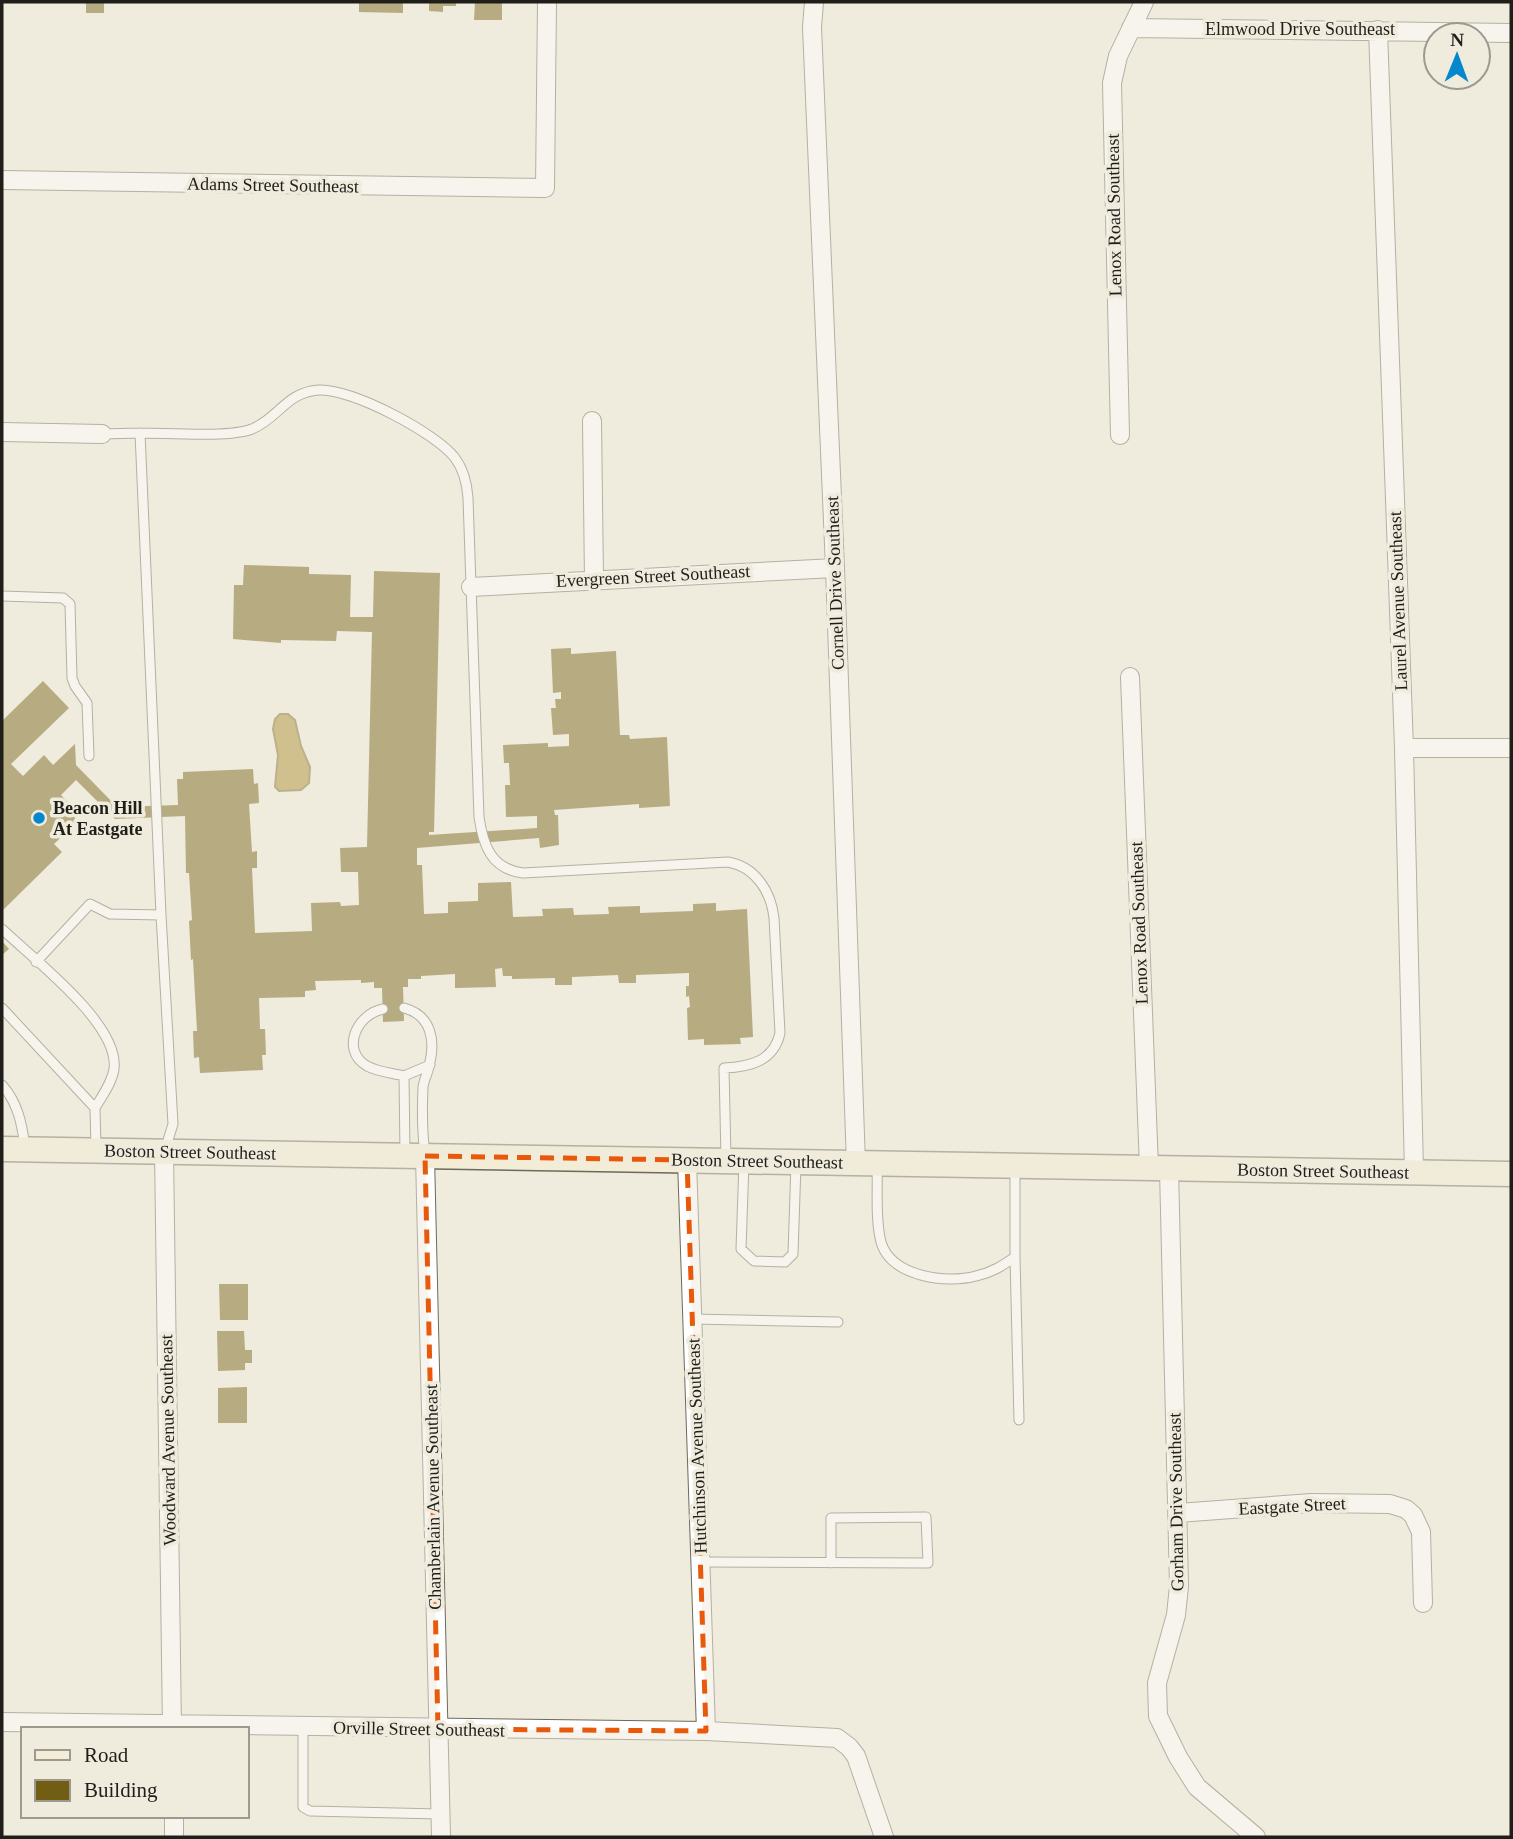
<svg xmlns="http://www.w3.org/2000/svg" width="1513" height="1839" font-family="'Times New Roman',serif">
<rect width="100%" height="100%" fill="#efebdd"/>
<path fill="#a88d2e" stroke="#7f6c28" stroke-width="2" d="M 280,714 L 288,714 L 295,720 L 301,746 L 310,767 L 309,783 L 301,790 L 279,791 L 275,787 L 278,755 L 273,729 L 275,719 Z"/>
<path fill="#725e12" d="M 86,2 L 104,2 L 104,13 L 86,13 Z
M 359,2 L 403,2 L 403,13 L 359,12 Z
M 429,2 L 456,2 L 456,6 L 443,6 L 443,12 L 429,11 Z
M 475,2 L 502,2 L 502,20 L 474,20 Z
M 244,565 L 309,567 L 309,574 L 351,575 L 350,617 L 373,617 L 374,571 L 440,573 L 434,832 L 429,832 L 429,835 L 537,828 L 537,816 L 506,817 L 505,785 L 510,785 L 509,763 L 504,763 L 503,745 L 548,743 L 548,747 L 569,746 L 569,734 L 553,735 L 551,708 L 556,708 L 555,699 L 561,699 L 561,692 L 553,693 L 551,649 L 571,648 L 571,654 L 616,651 L 620,735 L 629,735 L 630,739 L 667,737 L 670,806 L 639,808 L 639,804 L 554,810 L 555,815 L 558,815 L 559,845 L 540,848 L 539,838 L 417,848 L 417,865 L 422,865 L 424,914 L 448,913 L 448,902 L 478,901 L 478,883 L 511,882 L 513,917 L 543,916 L 542,909 L 573,908 L 574,915 L 609,914 L 608,907 L 640,906 L 640,913 L 693,911 L 693,904 L 716,903 L 716,911 L 747,909 L 753,1037 L 740,1038 L 741,1044 L 704,1045 L 704,1039 L 688,1040 L 687,1008 L 690,1007 L 689,996 L 686,997 L 686,986 L 689,986 L 689,973 L 636,975 L 636,983 L 619,983 L 618,975 L 572,977 L 572,985 L 555,985 L 555,978 L 512,979 L 512,976 L 503,976 L 502,968 L 495,969 L 496,987 L 455,988 L 455,974 L 421,976 L 421,979 L 408,979 L 408,987 L 403,987 L 404,1021 L 383,1022 L 382,988 L 374,988 L 374,982 L 361,983 L 361,980 L 315,981 L 316,990 L 305,991 L 305,997 L 259,998 L 260,1029 L 265,1029 L 266,1055 L 262,1055 L 263,1070 L 200,1073 L 199,1057 L 194,1058 L 193,1031 L 197,1031 L 193,959 L 191,960 L 189,921 L 192,920 L 189,873 L 186,873 L 185,816 L 115,819 L 76,780 L 61,795 L 75,810 L 75,824 L 54,844 L 62,852 L 2,911 L 2,721 L 43,681 L 69,708 L 11,764 L 23,776 L 44,755 L 53,765 L 75,744 L 76,765 L 117,807 L 178,805 L 177,779 L 183,779 L 183,772 L 253,769 L 254,784 L 258,783 L 259,803 L 249,804 L 252,852 L 257,851 L 257,868 L 252,868 L 255,933 L 312,931 L 311,903 L 340,902 L 341,906 L 359,905 L 358,872 L 341,872 L 340,848 L 367,847 L 372,632 L 337,631 L 336,641 L 281,640 L 281,643 L 233,639 L 234,585 L 243,585 Z
M 2,941 L 9,949 L 2,955 Z
M 219,1284 L 248,1284 L 248,1320 L 220,1320 Z
M 217,1331 L 244,1331 L 245,1350 L 252,1350 L 252,1363 L 245,1363 L 245,1370 L 218,1371 Z
M 247,1387 L 247,1423 L 218,1423 L 218,1388 Z"/>
<g fill="none" stroke-linecap="round" stroke-linejoin="round">
<defs>
<path id="lane" d="M 102,434 L 140,433
M 2,596 L 63,598 L 70,604 L 72,678 L 75,686 L 87,703 L 89,756
M 2,929 C 32,958 120,1024 114,1069 C 112,1083 102,1096 95,1108
M 36,962 L 90,904 L 110,914 L 161,915
M 2,1008 L 95,1108 L 96,1148
M 404,1008 C 431,1015 436,1040 429,1066 C 428,1073 424,1079 423,1087 C 422,1109 422,1132 425,1154
M 383,1009 C 357,1014 340,1050 367,1066 C 378,1072 392,1073 404,1076 L 405,1154
M 404,1076 L 430,1065
M 2,1085 C 18,1103 22,1124 25,1147
M 165,1150 L 173,1124 L 161,915 L 140,433 C 168,433 228,438 252,429 C 279,418 286,392 319,390 C 351,388 436,433 455,458 C 464,470 467,483 468,498 L 479,817 C 483,845 491,869 523,873 L 728,862 C 756,867 771,892 774,918 L 780,1033 C 774,1061 750,1067 724,1068 L 726,1159
M 744,1162 L 741,1249 L 754,1261 L 785,1262 L 793,1254 L 796,1164
M 877,1166 C 878,1190 875,1219 881,1242 C 891,1277 947,1284 976,1276 C 991,1273 1002,1266 1015,1257 L 1015,1169
M 1015,1257 L 1019,1420
M 692,1319 L 838,1322
M 700,1562 L 928,1563 L 926,1517 L 831,1518 L 831,1563
M 303,1727 L 303,1807 L 310,1811 L 440,1814"/>
<path id="street" d="M 814,2 L 812,27 L 835,568 L 856,1164
M 1131,28 L 1511,33
M 1378,30 L 1404,748 L 1414,1172
M 2,180 L 545,188 L 547,2
M 592,421 L 594,579
M 2,432 L 102,434
M 1120,435 L 1112,83 L 1118,56 L 1144,2
M 471,587 L 835,568
M 1130,677 L 1149,1168
M 1404,748 L 1511,748
M 164,1151 L 172,1729
M 425,1156 L 441,1837
M 687,1160 L 706,1731
M 1169,1169 L 1179,1586 L 1176,1615 L 1157,1683 L 1158,1716 L 1178,1757 L 1197,1787 L 1256,1837
M 1178,1513 L 1312,1503 L 1390,1504 L 1406,1509 L 1413,1515 L 1421,1532 L 1423,1603
M 2,1722 L 706,1731 L 837,1738 L 849,1747 L 856,1756 L 884,1837
M 174,1816 L 174,1837"/>
<path id="secondary" d="M 2,1149 L 1511,1174"/>
</defs>
<use href="#lane" stroke="#6d6a5d" stroke-width="11"/>
<use href="#street" stroke="#6d6a5d" stroke-width="20"/>
<use href="#secondary" stroke="#6d6a5d" stroke-width="27"/>
<use href="#lane" stroke="#fff" stroke-width="9"/>
<use href="#street" stroke="#fff" stroke-width="18"/>
<use href="#secondary" stroke="#f3ecd6" stroke-width="24"/>
</g>
<path d="M0 0H1513V1839H0ZM 425,1156 L 687,1160 L 706,1731 L 438,1729 Z" fill="#efebdd" fill-opacity=".55" fill-rule="evenodd"/>
<path fill="none" stroke="#e8590c" stroke-width="5" stroke-dasharray="14 9" stroke-linejoin="round" d="M 425,1156 L 687,1160 L 706,1731 L 438,1729 Z"/>
<circle fill="#0587ce" stroke="#efebdd" stroke-width="2.5" cx="39" cy="818" r="7"/>
<g text-anchor="middle" dominant-baseline="central" stroke-width="7" stroke-linejoin="round" paint-order="stroke">
<g font-size="18" fill="#1f1e19" stroke="#efebdd">
<text x="1300" y="29">Elmwood Drive Southeast</text>
<text transform="translate(273 185) rotate(1)">Adams Street Southeast</text>
<text transform="translate(1114 215) rotate(-91)">Lenox Road Southeast</text>
<text transform="translate(653 576) rotate(-3)">Evergreen Street Southeast</text>
<text transform="translate(835 583) rotate(-92)">Cornell Drive Southeast</text>
<text transform="translate(1398 601) rotate(-92)">Laurel Avenue Southeast</text>
<text transform="translate(1139 923) rotate(-92)">Lenox Road Southeast</text>
<text transform="translate(190 1152) rotate(1)">Boston Street Southeast</text>
<text transform="translate(757 1161) rotate(1)">Boston Street Southeast</text>
<text transform="translate(1323 1171) rotate(1)">Boston Street Southeast</text>
<text transform="translate(168 1440) rotate(-91)">Woodward Avenue Southeast</text>
<text transform="translate(697 1446) rotate(-92)">Hutchinson Avenue Southeast</text>
<text transform="translate(433 1497) rotate(-91)">Chamberlain Avenue Southeast</text>
<text transform="translate(1176 1502) rotate(-91)">Gorham Drive Southeast</text>
<text transform="translate(1292 1506) rotate(-3)">Eastgate Street</text>
<text transform="translate(419 1729) rotate(1)">Orville Street Southeast</text>
</g>
<g font-size="18" font-weight="bold" fill="#1f1e19" stroke="#efebdd" text-anchor="start">
<text x="53" y="808">Beacon Hill<tspan x="53" dy="21">At Eastgate</tspan></text>
</g>
</g>
<rect width="1513" height="1839" fill="none" stroke="#1f1e19" stroke-width="7"/>
<rect x="21" y="1727" width="228" height="91" fill="#efebdd" stroke="#9c998f" stroke-width="2"/>
<rect x="35" y="1750" width="35" height="10" fill="#f3ecd6" stroke="#9c998f" stroke-width="2"/>
<text x="84" y="1762" font-size="21" fill="#1f1e19">Road</text>
<rect x="35" y="1780" width="35" height="21" fill="#725e12" stroke="#9c998f" stroke-width="2"/>
<text x="84" y="1797" font-size="21" fill="#1f1e19">Building</text>
<g transform="translate(1457 56) rotate(1)"><circle r="33" fill="#efebdd" stroke="#9c998f" stroke-width="2"/>
<path d="M0-5L12 26L0 18L-12 26Z" fill="#0587ce"/>
<text y="-10" font-size="19" font-weight="bold" text-anchor="middle" fill="#1f1e19">N</text>
</g>
</svg>
